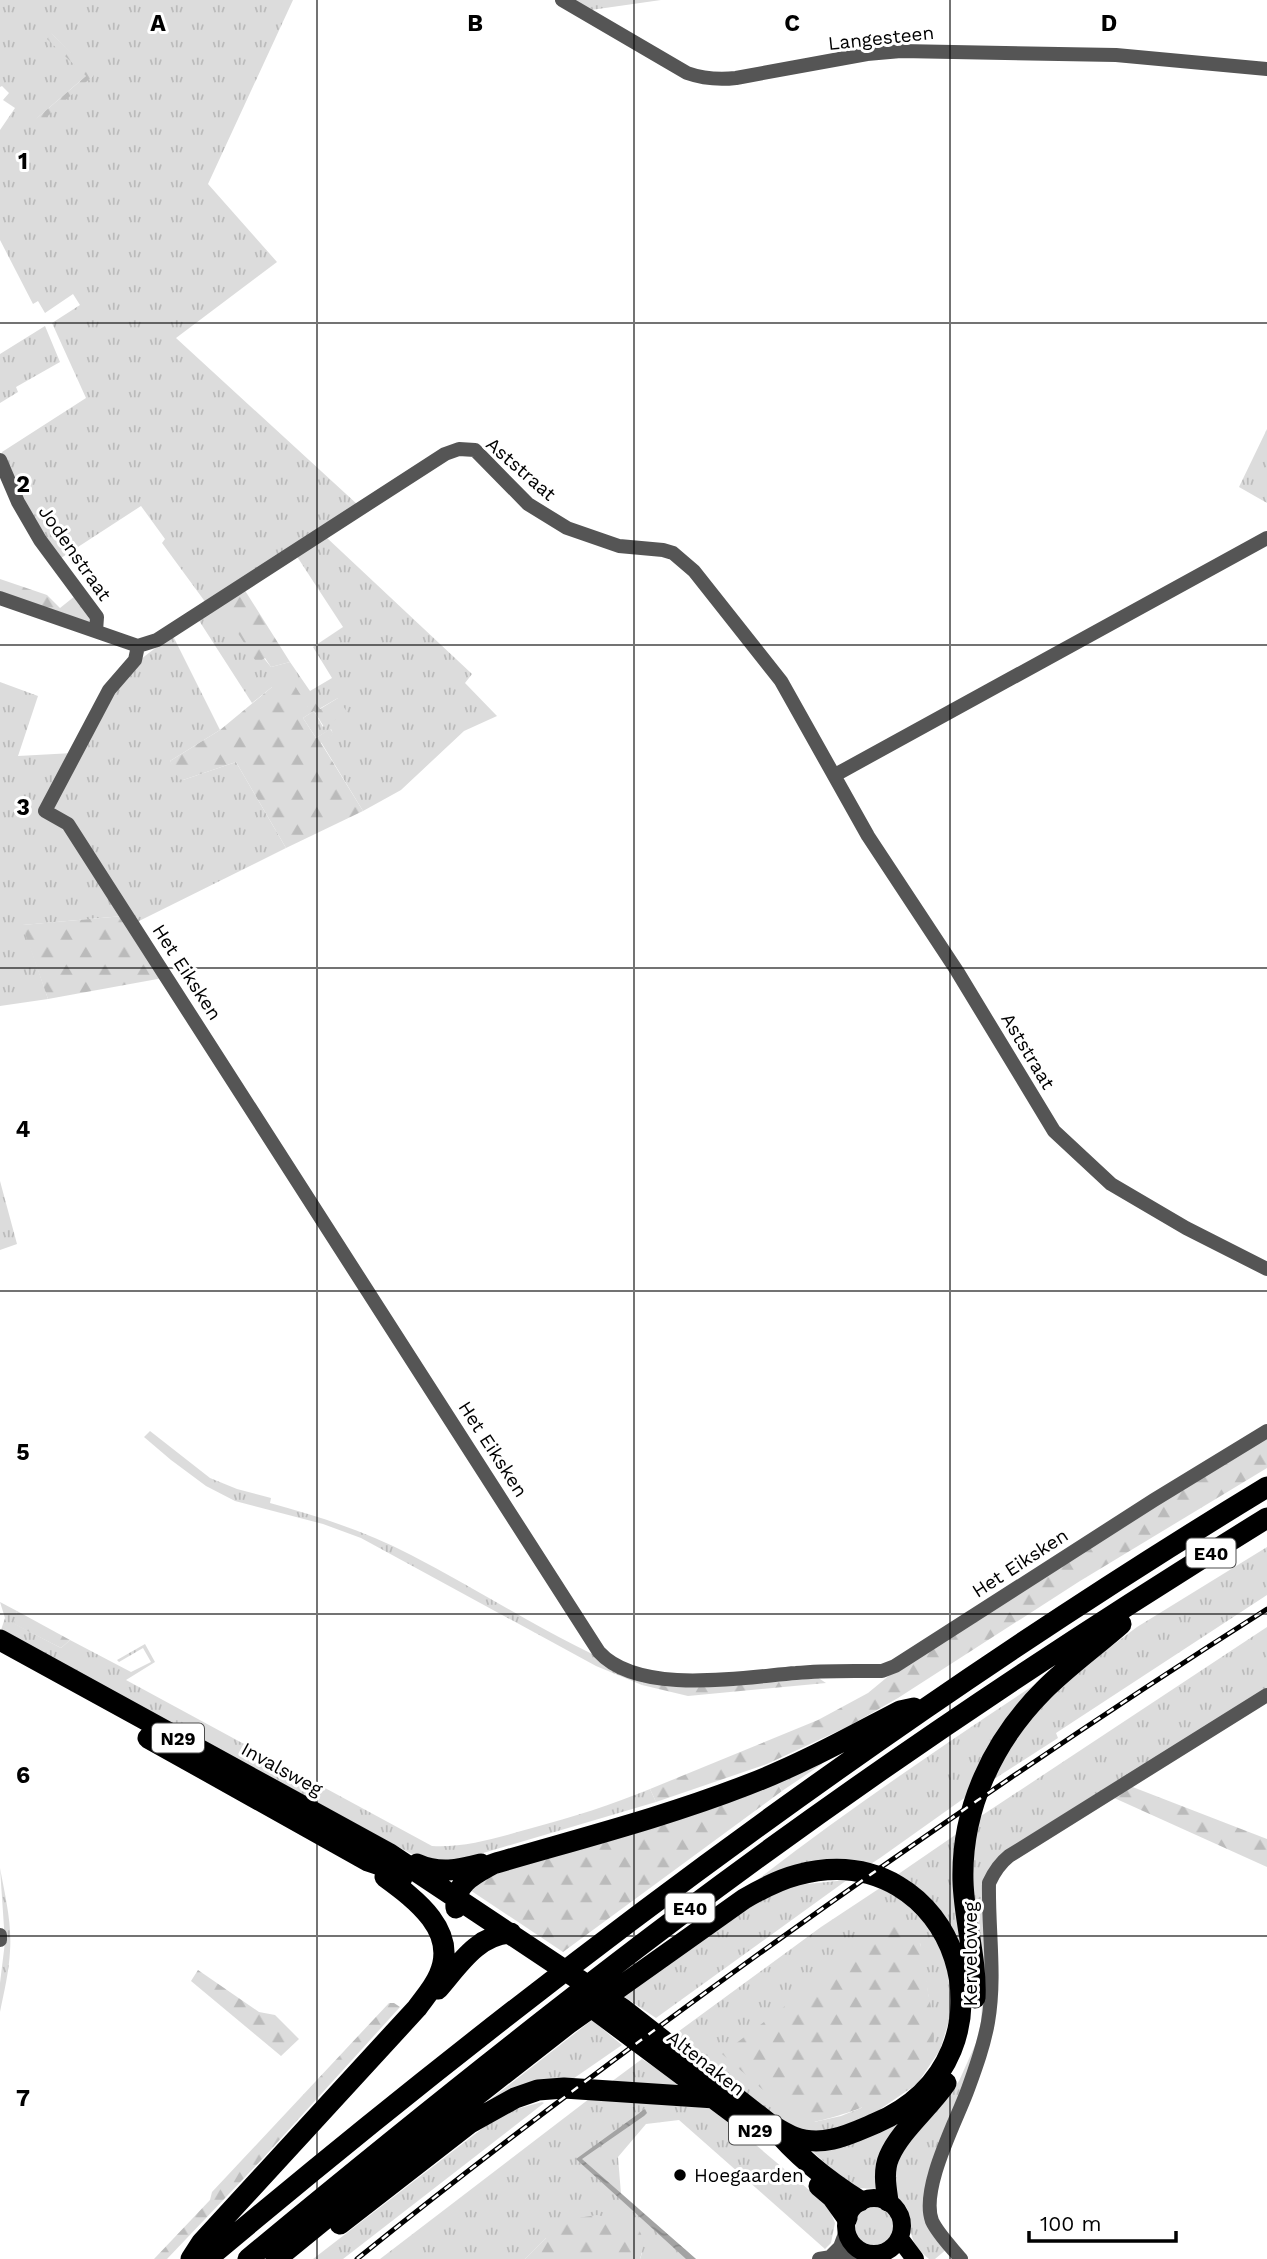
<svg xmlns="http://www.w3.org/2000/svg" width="1267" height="2259" font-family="'Work Sans',sans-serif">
<defs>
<pattern id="grass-tufts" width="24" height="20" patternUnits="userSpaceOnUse" patternTransform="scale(1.75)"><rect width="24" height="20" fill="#dcdcdc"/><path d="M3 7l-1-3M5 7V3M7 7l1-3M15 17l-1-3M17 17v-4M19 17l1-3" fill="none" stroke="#bbb"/></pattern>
<pattern id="forest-firs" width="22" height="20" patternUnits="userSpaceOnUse" patternTransform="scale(1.75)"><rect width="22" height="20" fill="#dcdcdc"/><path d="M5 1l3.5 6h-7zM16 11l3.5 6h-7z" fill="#bbb"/></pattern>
<pattern id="water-waves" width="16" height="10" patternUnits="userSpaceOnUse" patternTransform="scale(1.75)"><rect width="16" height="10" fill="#a3a3a3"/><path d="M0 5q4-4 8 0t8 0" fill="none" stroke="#8b8b8b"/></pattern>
</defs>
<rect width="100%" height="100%" fill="#fff"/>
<path fill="url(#grass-tufts)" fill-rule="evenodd" d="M 0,0 L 293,0 L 208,184 L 277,262 L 176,338 L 358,505 L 206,603 L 162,543 L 165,539 L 141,506 L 61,558 L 35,521 L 2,452 L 86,398 L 52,323 L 80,305 L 73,294 L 45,313 L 38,301 L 33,304 L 0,240 L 0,130 L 15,108 L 3,100 L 9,93 L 2,86 L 0,87 ZM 51,33 L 93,76 L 36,119 L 86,76 Z
M 574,0 L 661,0 L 591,10 Z
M 45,326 L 60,362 L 16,387 L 18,392 L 0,403 L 0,354 Z
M 1267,429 L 1267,503 L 1239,487 Z
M 326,537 L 472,674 L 465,683 L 497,716 L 464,731 L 401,790 L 363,811 L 321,742 L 333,734 L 331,729 L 316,738 L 303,718 L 314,711 L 323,727 L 338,698 L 319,709 L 308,707 L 272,687 L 252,703 L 198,619 L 220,605 L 271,667 L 290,662 L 310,691 L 332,678 L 313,647 L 343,627 L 296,555 Z
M 173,636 L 220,730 L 170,761 L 183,780 L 236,762 L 286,848 L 135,923 L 54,807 C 75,765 100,702 131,669 C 143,656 158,646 173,636 Z
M 0,682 L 38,696 L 18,756 L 73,753 L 42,811 L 64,826 L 123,916 L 23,925 L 48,999 L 0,1006 Z
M 0,1181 L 17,1244 L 0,1250 Z
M 150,1431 L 210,1478 L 237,1489 L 271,1498 L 270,1503 C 318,1516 367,1532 411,1555 C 489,1595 562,1645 644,1677 L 642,1685 L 596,1666 L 361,1538 L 323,1524 L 235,1501 L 206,1486 L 171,1460 L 144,1437 Z
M 1267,1547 L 1267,1595 L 1056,1733 L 1058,1738 L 994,1779 L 993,1775 L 1030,1719 L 1061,1684 L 1137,1627 Z
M 0,1602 L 17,1611 L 15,1624 L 61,1648 L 70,1640 L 131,1672 L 151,1662 L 143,1648 L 119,1662 L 117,1660 L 145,1644 L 155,1662 L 126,1680 L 432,1846 C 465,1848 500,1837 532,1828 C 573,1817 611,1805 650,1789 L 656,1802 L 473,1856 L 447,1861 L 417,1857 L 1,1630 L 5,1618 Z
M 1267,1627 L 1267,1692 L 994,1866 L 986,2021 L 927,2199 L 948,2248 L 935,2259 L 929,2259 C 923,2254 918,2249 914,2242 C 906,2223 917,2212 896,2197 L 893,2161 L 941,2106 L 959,2081 L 976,2043 L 981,2022 L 983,1987 L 971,1873 L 978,1818 Z
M 1063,1666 L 970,1794 L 880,1858 L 866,1867 L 738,1895 C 842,1813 952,1739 1063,1666 Z
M 823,1761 L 822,1764 L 782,1791 L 776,1780 Z
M 961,1831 L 970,2009 L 964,2038 L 880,2189 L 858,2188 L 849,2184 L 804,2144 L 815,2146 L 939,2080 L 966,1984 L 894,1877 Z
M 0,1868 C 5,1895 12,1923 10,1951 C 9,1972 4,1992 0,2012 L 0,1983 L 5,1942 Z
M 847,1880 L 656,2018 L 623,1996 L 753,1903 L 787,1886 Z
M 880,1888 L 903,1901 L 929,1927 L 947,1964 L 952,2011 L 940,2050 L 917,2084 L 873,2114 L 831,2131 L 796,2132 L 710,2067 L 713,2063 L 675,2034 L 821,1927 ZM 920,1943 L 933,2025 L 932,2045 L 861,2108 L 841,2116 L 814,2122 Z
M 592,2020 L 622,2045 L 567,2083 L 464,2120 Z
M 642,2059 L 692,2092 L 607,2085 Z
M 589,2099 L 711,2107 L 828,2206 L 835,2223 L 831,2243 L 825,2249 L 679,2120 L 646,2124 L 618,2157 L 621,2194 L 696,2259 L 640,2259 L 642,2253 L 546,2238 L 525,2259 L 380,2259 Z
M 542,2102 L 544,2103 L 343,2259 L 313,2259 L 492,2121 L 509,2111 Z
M853 2227a21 21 0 1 1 42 0a21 21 0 1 1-42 0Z"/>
<path fill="url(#forest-firs)" d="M 51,33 L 94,75 L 40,123 L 36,119 L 86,76 L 47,39 Z
M 0,579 L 47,595 L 60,608 L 75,596 L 90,620 L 88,623 L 0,593 Z
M 244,589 L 290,662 L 271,667 L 265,658 L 257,663 L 220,605 Z
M 289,676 L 308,707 L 315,703 L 320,709 L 338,698 L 347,712 L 324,727 L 314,711 L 303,718 L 316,738 L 330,729 L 334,734 L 321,743 L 363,811 L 286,848 L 236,762 L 183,780 L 179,779 L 170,761 L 220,730 L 272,687 Z
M 123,916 L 163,978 L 48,999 L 22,925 Z
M 1267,1435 L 1267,1468 L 1080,1581 L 898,1698 L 849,1726 L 767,1764 L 656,1802 L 650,1789 L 818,1720 L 868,1693 L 897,1669 Z
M 17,1611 L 70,1640 L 61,1648 L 14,1624 Z
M 644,1677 L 817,1677 L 826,1683 L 688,1696 L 642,1685 Z
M 776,1780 L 782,1791 L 563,1952 L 467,1888 L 475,1877 Z
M 1130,1786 L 1267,1839 L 1267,1867 L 1112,1797 Z
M 899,1919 C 906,1926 917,1935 920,1944 C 926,1958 926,1977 928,1992 C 931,2009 937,2029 932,2046 C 918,2091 855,2113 814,2122 L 762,2089 L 722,2054 Z
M 198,1970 L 259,2012 L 275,2015 L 299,2039 L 281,2056 L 191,1981 Z
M 389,2003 L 394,2003 L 400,2007 L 265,2156 L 167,2259 L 154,2259 L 210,2200 L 212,2192 Z
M 597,2215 C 625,2221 652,2222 640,2259 L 525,2259 L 546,2238 L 571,2219 Z"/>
<path fill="url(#water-waves)" d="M 645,2109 L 647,2113 L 644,2116 L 582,2159 L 696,2259 L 686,2259 L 576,2159 Z"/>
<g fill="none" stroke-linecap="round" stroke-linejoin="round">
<path stroke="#555" stroke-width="14" d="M 562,0 L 687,73 C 704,79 718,80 736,78 L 867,54 L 901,51 L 1116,55 L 1267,69
M 0,460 L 18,502 L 40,540 L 97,617 L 96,631
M 0,598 L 138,646 L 157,640 L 445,454 L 459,449 L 475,450 L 528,504 L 567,528 L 619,546 L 663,550 L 673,553 L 694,571 L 781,681 L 868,836 L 957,971 L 1054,1131 L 1111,1184 L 1186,1228 L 1267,1269
M 138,646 L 135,660 L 109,690 L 45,811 L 68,824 L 599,1652 C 639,1696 744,1677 796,1673 C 825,1670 854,1671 882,1671 L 895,1666 L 1154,1500 L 1267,1431
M 835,775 L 1267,538
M 0,1935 L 0,1940
M 831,2256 L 840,2247 L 846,2231
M 819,2259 L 862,2252
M 961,2259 C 952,2248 938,2234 932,2221 C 920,2188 957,2120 968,2089 C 976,2067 984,2045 988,2022 C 996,1976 988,1929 989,1883 C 994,1872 999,1864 1009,1856 L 1267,1695"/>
<path stroke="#000" stroke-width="18" d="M846 2226a28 28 0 1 1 56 0a28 28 0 1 1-56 0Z
M 900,2239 L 915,2259"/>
<path stroke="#000" stroke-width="21" d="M 0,1640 L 390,1854 L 623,2009 L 771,2125 C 795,2154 828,2181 860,2201
M 148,1738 L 368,1861 L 383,1866 L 402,1878
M 417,1864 C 439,1874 458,1870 481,1864
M 456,1908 C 454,1883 475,1874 493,1864 C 578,1839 665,1817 747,1785 C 800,1765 850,1737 900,1711 L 914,1708
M 438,1989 C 459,1965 477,1935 511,1933
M 975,1998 C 977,1959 964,1920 963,1881 C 961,1809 993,1741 1044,1690 C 1068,1666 1096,1646 1121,1624
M 582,2000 L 736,2115
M 819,2186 L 832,2197 L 847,2218
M 888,2201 C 886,2187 883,2171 889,2157 C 900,2131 929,2108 946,2083
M 340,2224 L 470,2123 L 515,2098 L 538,2090 L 564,2088 L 715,2098
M 191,2259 L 202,2242 L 417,2008 C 425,1997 434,1987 439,1975 C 459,1931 415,1899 385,1877
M 207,2259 C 541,1978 893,1714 1267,1487
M 248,2259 C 388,2143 529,2029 674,1920 C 865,1776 1064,1643 1267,1518
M 276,2259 L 477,2095 L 568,2024 L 744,1899 C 761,1889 778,1880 797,1875 C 956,1832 1031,2056 876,2123 C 850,2134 823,2148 794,2137 C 786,2134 779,2129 771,2125"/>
<defs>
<path id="rail" d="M 357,2259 C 488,2153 623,2052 760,1953 C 926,1834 1094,1719 1267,1609"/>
</defs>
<use href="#rail" stroke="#000" stroke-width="5"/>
<use href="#rail" stroke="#fff" stroke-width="2.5" stroke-dasharray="8" stroke-linecap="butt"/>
</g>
<path fill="none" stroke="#000" stroke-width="2" stroke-opacity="0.55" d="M 317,0 L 317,2259M 634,0 L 634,2259M 950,0 L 950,2259M 0,323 L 1267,323M 0,645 L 1267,645M 0,968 L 1267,968M 0,1291 L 1267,1291M 0,1614 L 1267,1614M 0,1936 L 1267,1936"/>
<circle fill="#000" stroke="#fff" stroke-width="2.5" cx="680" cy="2175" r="7"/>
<g text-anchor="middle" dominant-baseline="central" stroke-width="6" stroke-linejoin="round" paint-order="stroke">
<g fill="#fff" stroke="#4c4c4c" stroke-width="2">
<rect x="1186.5" y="1538.5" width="49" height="29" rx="5"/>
<rect x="152" y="1723.5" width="52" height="29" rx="5"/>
<rect x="665.5" y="1893.5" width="49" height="29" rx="5"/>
<rect x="729" y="2115.5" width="52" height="29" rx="5"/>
</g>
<g font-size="18" font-weight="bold" fill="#000">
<text x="1211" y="1553">E40</text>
<text x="178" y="1738">N29</text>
<text x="690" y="1908">E40</text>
<text x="755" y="2130">N29</text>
</g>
<g font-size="19" fill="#000" stroke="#fff">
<text transform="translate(881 38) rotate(-6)">Langesteen</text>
<text transform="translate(521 469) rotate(41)">Aststraat</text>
<text transform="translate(75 553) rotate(55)">Jodenstraat</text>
<text transform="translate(187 972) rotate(57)">Het Eiksken</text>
<text transform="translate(1028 1051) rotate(59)">Aststraat</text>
<text transform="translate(493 1449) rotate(57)">Het Eiksken</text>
<text transform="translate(1020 1563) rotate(-33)">Het Eiksken</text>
<text transform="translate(282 1769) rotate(29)">Invalsweg</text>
<text transform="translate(970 1954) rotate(-90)">Kerveloweg</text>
<text transform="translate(706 2063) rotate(38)">Altenaken</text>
</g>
<g font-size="19" fill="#000" stroke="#fff" text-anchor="start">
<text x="694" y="2175">Hoegaarden</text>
</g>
</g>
<g font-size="23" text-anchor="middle" font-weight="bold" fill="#000" stroke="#fff" stroke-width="6" stroke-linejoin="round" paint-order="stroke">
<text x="158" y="31">A</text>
<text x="475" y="31">B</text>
<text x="792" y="31">C</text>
<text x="1109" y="31">D</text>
<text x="23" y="169">1</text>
<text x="23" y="492">2</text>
<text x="23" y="815">3</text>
<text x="23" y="1137">4</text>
<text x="23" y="1460">5</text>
<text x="23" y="1783">6</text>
<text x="23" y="2106">7</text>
</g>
<path d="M1029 2231v10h147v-10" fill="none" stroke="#000000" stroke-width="3.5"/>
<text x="1040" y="2231" font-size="21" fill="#000000" stroke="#ffffff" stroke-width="5" paint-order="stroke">100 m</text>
</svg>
